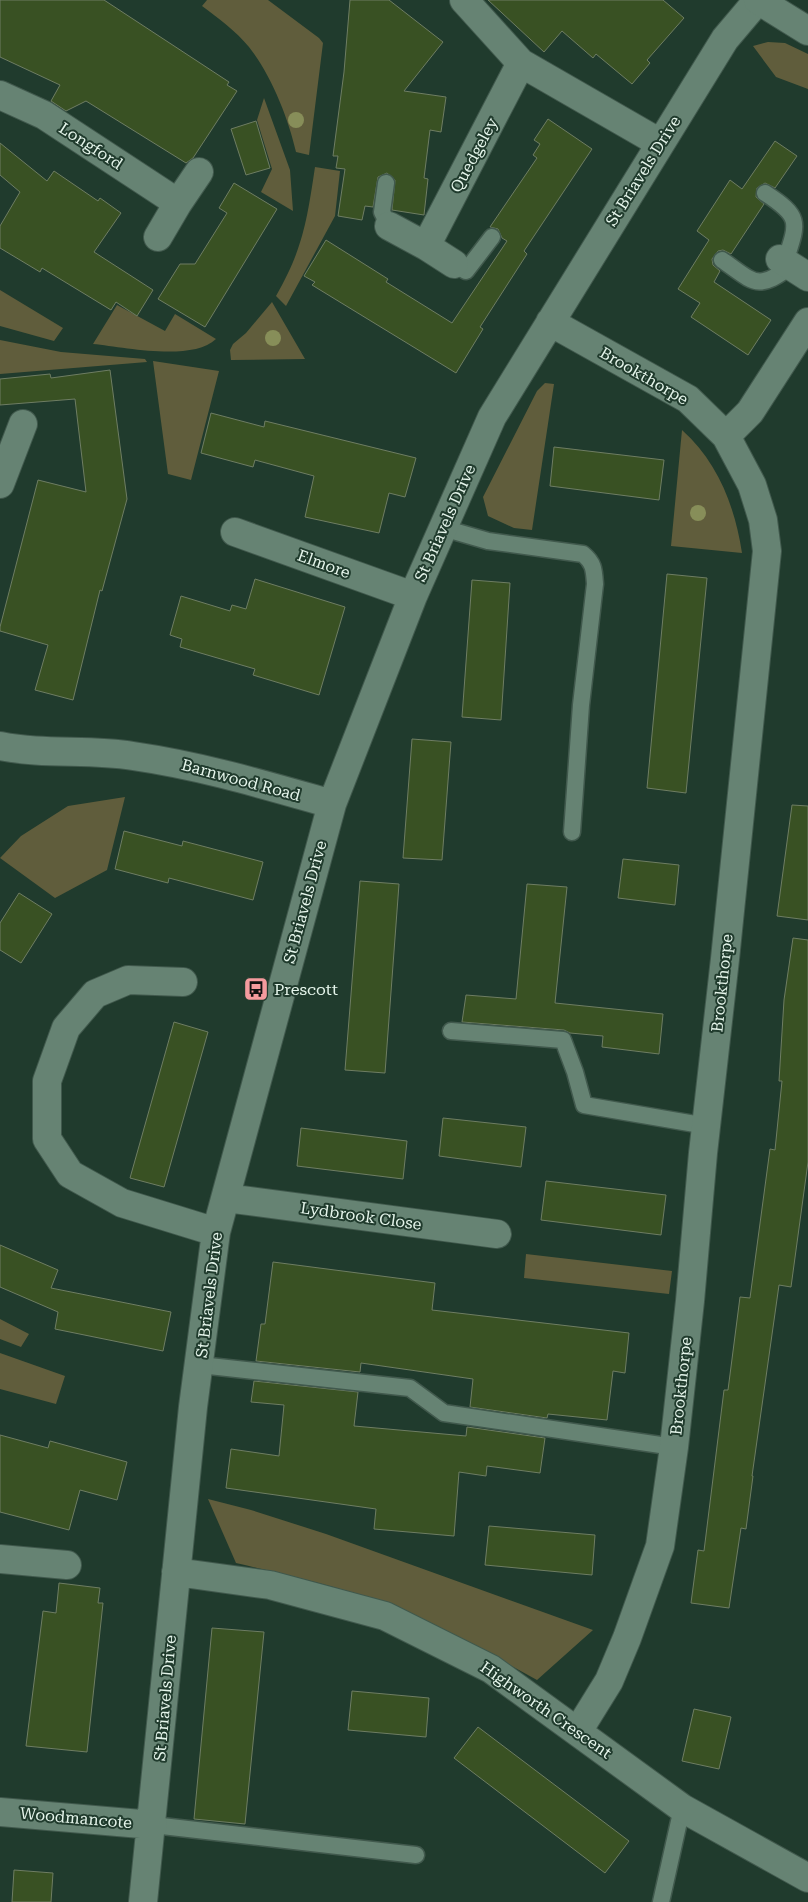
<svg xmlns="http://www.w3.org/2000/svg" width="808" height="1902" font-family="'Roboto Serif',serif">
<rect width="100%" height="100%" fill="#203b2d"/>
<path fill="#605d3c" d="M 207,0 L 268,0 L 319,38 L 323,43 L 309,155 L 296,152 C 288,117 271,75 249,47 C 236,31 218,18 202,6 Z
M 768,42 L 785,43 L 808,54 L 808,89 L 776,77 L 753,46 Z
M 264,98 L 290,170 L 293,211 L 261,192 L 272,169 L 257,120 Z
M 315,167 L 340,171 L 335,216 L 286,306 L 276,296 C 303,249 307,220 315,167 Z
M 0,290 L 63,328 L 54,341 L 0,326 Z
M 272,302 L 305,359 L 231,360 L 230,350 L 233,344 L 246,333 Z
M 117,305 L 165,331 L 175,314 L 216,339 C 192,362 124,347 93,344 Z
M 0,340 L 61,352 L 145,359 L 147,362 L 0,374 Z
M 153,361 L 219,371 L 191,480 L 168,474 Z
M 545,383 L 554,384 L 532,530 L 514,528 L 488,516 L 483,497 L 537,391 Z
M 682,430 C 718,462 735,507 742,553 L 671,546 Z
M 125,797 L 107,870 L 55,898 L 0,858 L 21,836 L 68,806 Z
M 526,1254 L 672,1271 L 669,1294 L 524,1278 Z
M 0,1319 L 29,1334 L 21,1347 L 0,1339 Z
M 0,1353 L 65,1376 L 56,1404 L 0,1389 Z
M 208,1499 L 251,1510 L 326,1534 L 593,1630 L 537,1680 C 495,1657 453,1633 408,1613 C 353,1589 295,1577 236,1563 Z"/>
<path fill="#395123" stroke="#6e7d63" d="M 0,0 L 104,0 L 229,82 L 227,85 L 237,91 L 193,158 L 186,163 L 86,101 L 66,111 L 51,101 L 60,85 L 0,57 Z
M 350,0 L 389,0 L 443,42 L 404,91 L 446,97 L 441,132 L 430,130 L 424,178 L 428,179 L 424,215 L 392,210 L 395,180 L 387,173 L 378,177 L 373,207 L 365,206 L 362,220 L 338,216 L 345,169 L 336,168 L 338,156 L 333,156 L 344,72 Z
M 488,0 L 663,0 L 684,18 L 647,60 L 650,63 L 632,84 L 596,54 L 593,58 L 562,31 L 544,52 Z
M 548,119 L 592,149 L 524,251 L 527,254 L 480,327 L 483,329 L 456,373 L 312,285 L 315,282 L 304,276 L 326,240 L 388,279 L 386,282 L 452,323 L 507,241 L 502,238 L 498,229 L 490,227 L 537,158 L 533,155 L 540,144 L 534,140 Z
M 256,121 L 270,168 L 246,175 L 231,129 Z
M 775,141 L 797,156 L 775,188 L 765,183 L 757,188 L 756,197 L 764,204 L 731,254 L 723,250 L 718,251 L 712,259 L 713,265 L 720,271 L 714,282 L 771,320 L 748,355 L 691,317 L 700,303 L 678,289 L 709,240 L 697,231 L 730,180 L 742,189 Z
M 0,143 L 47,181 L 54,171 L 98,201 L 100,198 L 121,213 L 94,252 L 153,290 L 137,316 L 116,302 L 111,310 L 42,268 L 40,272 L 0,248 L 0,226 L 20,192 L 0,175 Z
M 234,183 L 277,209 L 205,327 L 158,299 L 180,264 L 195,264 L 227,213 L 219,208 Z
M 110,370 L 127,499 L 102,591 L 100,590 L 73,700 L 35,690 L 48,645 L 0,631 L 0,627 L 38,480 L 86,492 L 75,399 L 0,405 L 0,379 L 50,374 L 51,378 Z
M 211,413 L 264,427 L 265,421 L 416,458 L 405,497 L 389,493 L 379,533 L 305,517 L 314,476 L 255,460 L 253,467 L 201,453 Z
M 554,447 L 664,460 L 659,500 L 550,486 Z
M 667,574 L 707,578 L 686,793 L 647,788 Z
M 255,579 L 345,607 L 319,695 L 253,675 L 255,669 L 180,647 L 182,639 L 170,635 L 181,596 L 230,611 L 232,605 L 246,609 Z
M 472,580 L 510,583 L 501,720 L 462,717 Z
M 412,739 L 451,742 L 442,860 L 403,858 Z
M 792,805 L 808,806 L 808,920 L 777,916 Z
M 124,831 L 182,846 L 183,841 L 263,862 L 253,900 L 169,878 L 168,883 L 115,869 Z
M 623,859 L 679,865 L 675,905 L 618,898 Z
M 360,881 L 399,884 L 385,1073 L 345,1070 Z
M 527,884 L 567,887 L 555,1003 L 663,1014 L 659,1054 L 602,1047 L 603,1036 L 570,1033 L 564,1030 L 462,1022 L 466,995 L 516,999 Z
M 19,893 L 52,914 L 21,963 L 0,950 L 0,923 Z
M 793,938 L 808,940 L 808,1162 L 791,1287 L 779,1285 L 752,1476 L 753,1476 L 746,1529 L 741,1528 L 729,1608 L 691,1603 L 698,1550 L 704,1551 L 724,1390 L 728,1390 L 740,1297 L 750,1298 L 770,1149 L 775,1150 L 782,1081 L 779,1081 L 784,1000 Z
M 174,1022 L 208,1032 L 164,1187 L 130,1178 Z
M 443,1118 L 526,1127 L 521,1167 L 439,1156 Z
M 301,1128 L 407,1141 L 403,1179 L 297,1166 Z
M 546,1181 L 666,1195 L 661,1235 L 541,1220 Z
M 0,1245 L 58,1270 L 51,1288 L 171,1312 L 163,1351 L 55,1329 L 58,1312 L 0,1287 Z
M 273,1262 L 435,1283 L 432,1310 L 629,1333 L 625,1373 L 613,1371 L 607,1420 L 548,1414 L 547,1418 L 470,1407 L 473,1379 L 361,1363 L 360,1372 L 256,1361 L 261,1324 L 265,1324 Z
M 254,1381 L 358,1392 L 354,1426 L 466,1436 L 467,1427 L 545,1438 L 540,1473 L 487,1466 L 486,1476 L 459,1472 L 454,1536 L 374,1529 L 376,1509 L 226,1488 L 231,1449 L 279,1456 L 284,1405 L 251,1402 Z
M 0,1435 L 48,1448 L 50,1441 L 127,1462 L 117,1500 L 80,1490 L 69,1530 L 0,1512 Z
M 489,1526 L 595,1535 L 592,1575 L 485,1565 Z
M 59,1583 L 100,1588 L 98,1603 L 103,1603 L 87,1752 L 26,1746 L 43,1611 L 56,1613 Z
M 212,1628 L 264,1632 L 245,1824 L 194,1819 Z
M 352,1691 L 429,1698 L 426,1737 L 348,1730 Z
M 694,1709 L 731,1717 L 719,1769 L 682,1761 Z
M 478,1727 L 629,1841 L 605,1873 L 454,1758 Z
M 14,1870 L 53,1873 L 51,1902 L 12,1902 Z"/>
<g fill="none" stroke-linecap="round" stroke-linejoin="round">
<defs>
<path id="service" d="M 386,183 L 382,212 L 389,226
M 765,193 C 802,217 798,222 785,262
M 722,260 C 754,282 757,292 791,266
M 454,264 L 466,271 L 492,237
M 443,528 L 488,541 L 583,554 C 594,563 594,570 595,584 L 581,705 L 572,832
M 451,1031 L 563,1040 L 575,1072 L 584,1105 L 707,1126
M 200,1365 L 410,1388 L 444,1413 L 674,1447
M 153,1825 L 416,1855
M 661,1902 L 682,1808"/>
<path id="minor" d="M 464,0 L 521,63 L 660,143
M 0,95 L 44,115 L 178,203 L 158,237
M 178,203 L 199,172
M 389,226 L 426,246 L 521,63
M 426,246 L 454,264
M 780,259 L 808,277
M 550,322 L 688,399 L 726,436 L 752,485 L 763,520 L 767,551 L 725,959 L 703,1153 L 690,1301 L 674,1447 L 660,1546 L 627,1638 L 609,1681 L 578,1731
M 726,436 L 750,412 L 808,322
M 0,484 L 23,424
M 235,532 L 413,596
M 0,746 C 44,755 88,749 133,756 C 202,766 265,785 332,804
M 183,982 L 128,980 L 95,994 L 66,1028 L 47,1081 L 47,1139 L 70,1174 L 122,1203 L 216,1232
M 226,1198 L 497,1234
M 0,1559 L 67,1565
M 176,1572 L 270,1585 L 385,1616 L 491,1669 L 682,1808 L 808,1878
M 0,1812 L 153,1825
M 143,1902 L 193,1407 L 216,1232 L 332,804 L 413,596 L 492,417 L 725,39 L 758,0"/>
<path id="tertiary" d="M 758,0 L 808,31"/>
</defs>
<use href="#service" stroke="#41594d" stroke-width="19"/>
<use href="#minor" stroke="#41594d" stroke-width="30"/>
<use href="#tertiary" stroke="#41594d" stroke-width="30"/>
<use href="#service" stroke="#668373" stroke-width="16"/>
<use href="#minor" stroke="#668373" stroke-width="28"/>
<use href="#tertiary" stroke="#668373" stroke-width="28"/>
</g>
<g fill="#878e59">
<circle cx="296" cy="120" r="8"/>
<circle cx="273" cy="338" r="8"/>
<circle cx="698" cy="513" r="8"/>
</g>
<defs>
<symbol id="bus-square" viewBox="-11 -11 22 22"><rect x="-9" y="-9" width="18" height="18" rx="4" fill="#f59b9e" stroke="#203b2d"/><path d="M-5-6H5V4H4V6H2V4H-2V6H-4V4H-5ZM-3.5-4V0h7V-4ZM-3.5 1.2v1.5H-2V1.2ZM2 1.2v1.5H3.5V1.2Z" fill="#111"/></symbol>
</defs>
<g fill-rule="evenodd">
<use href="#bus-square" x="242" y="975" width="28" height="28"/>
</g>
<g text-anchor="middle" dominant-baseline="central" stroke-width="4" stroke-linejoin="round" paint-order="stroke">
<g font-size="16" fill="#e5f5eb" stroke="#203b2d">
<text transform="translate(91 146) rotate(33)">Longford</text>
<text transform="translate(474 155) rotate(-62)">Quedgeley</text>
<text transform="translate(643 171) rotate(-58)">St Briavels Drive</text>
<text transform="translate(644 376) rotate(30)">Brookthorpe</text>
<text transform="translate(445 523) rotate(-66)">St Briavels Drive</text>
<text transform="translate(324 564) rotate(20)">Elmore</text>
<text transform="translate(241 780) rotate(15)">Barnwood Road</text>
<text transform="translate(305 902) rotate(-75)">St Briavels Drive</text>
<text transform="translate(722 983) rotate(-84)">Brookthorpe</text>
<text transform="translate(361 1216) rotate(8)">Lydbrook Close</text>
<text transform="translate(209 1295) rotate(-83)">St Briavels Drive</text>
<text transform="translate(681 1386) rotate(-84)">Brookthorpe</text>
<text transform="translate(165 1698) rotate(-85)">St Briavels Drive</text>
<text transform="translate(546 1710) rotate(35)">Highworth Crescent</text>
<text transform="translate(76 1818) rotate(5)">Woodmancote</text>
</g>
<g font-size="16" fill="#e5f5eb" stroke="#203b2d" text-anchor="start">
<text x="274" y="989">Prescott</text>
</g>
</g>
</svg>
